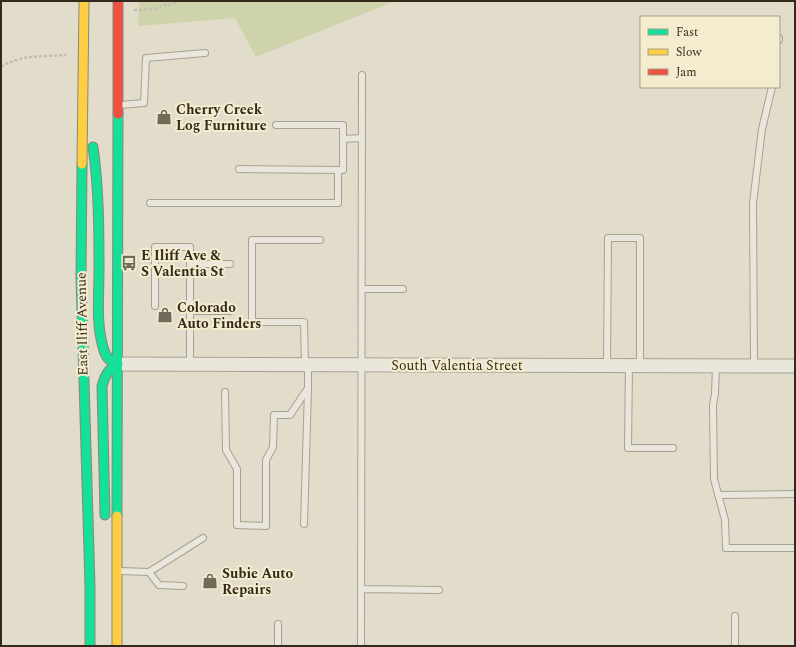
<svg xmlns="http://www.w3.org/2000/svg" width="796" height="647" font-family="Spectral,serif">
<rect width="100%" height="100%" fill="#e2ddca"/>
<path fill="#cfd3ac" d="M 139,1 L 395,1 L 256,57 L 235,18 L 138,26 Z"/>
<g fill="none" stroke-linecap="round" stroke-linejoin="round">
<defs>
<path id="lane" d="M 779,40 L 779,38
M 120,105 L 144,103 L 146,58 L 205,53
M 343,139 L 362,138
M 239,169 L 343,170 L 343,125 L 276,125
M 150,203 L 338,203 L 338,170
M 190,264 L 230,264
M 362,289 L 403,289
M 155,306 L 155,247 L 190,247 L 190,364
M 190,311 L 230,311
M 305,365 L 304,322 L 252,322 L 252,240 L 320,240
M 607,366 L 608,238 L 640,238 L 640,366
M 629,366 L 628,448 L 673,448
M 716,366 L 715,394 L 713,405 L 714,479 L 725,520 L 726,548 L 795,548
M 754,366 L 753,203 L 762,129 L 772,87
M 225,392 L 226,450 L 237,469 L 237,525 L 266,526 L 266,460 L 273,447 L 274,415 L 290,415 L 308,388 L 308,365
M 718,495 L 795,494
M 304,524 L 308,389
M 120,571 L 149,572 L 203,538
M 149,572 L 159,585 L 183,586
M 361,589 L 439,590
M 278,646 L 278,624
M 361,646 L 362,75
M 735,646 L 735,616"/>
<path id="street" d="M 118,364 L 795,366"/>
<path id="fast" d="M 93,147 C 99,188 99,230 99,271 C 99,296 96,323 103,347 C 105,356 109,362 118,364
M 82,164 L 81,278 L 90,586 L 90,646
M 105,515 L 102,386 C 105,376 108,369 118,364
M 117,516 L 118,114"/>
<path id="slow" d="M 82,164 L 84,1
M 117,646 L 117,516"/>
<path id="jam" d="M 118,114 L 118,1"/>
</defs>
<use href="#lane" stroke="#a7a193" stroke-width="8"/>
<use href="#street" stroke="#a7a193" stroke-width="15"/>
<use href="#fast" stroke="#8c877a" stroke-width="11"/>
<use href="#slow" stroke="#8c877a" stroke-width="11"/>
<use href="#jam" stroke="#8c877a" stroke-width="11"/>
<path stroke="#c3beb2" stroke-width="2.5" stroke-dasharray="3 2" stroke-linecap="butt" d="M 134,10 L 152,9 L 181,1
M 1,67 C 22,54 42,57 66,55"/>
<use href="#lane" stroke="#eae6db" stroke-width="6"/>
<use href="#street" stroke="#eae6db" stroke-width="13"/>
<use href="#fast" stroke="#16e098" stroke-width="9"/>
<use href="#slow" stroke="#ffcf43" stroke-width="9"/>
<use href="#jam" stroke="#f24e42" stroke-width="9"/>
</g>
<defs>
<symbol id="shop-bare" viewBox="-9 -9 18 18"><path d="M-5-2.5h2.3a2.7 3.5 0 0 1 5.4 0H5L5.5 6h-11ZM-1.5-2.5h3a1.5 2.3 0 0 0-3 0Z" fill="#716959" stroke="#f4eccf" stroke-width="2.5" paint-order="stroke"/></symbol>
<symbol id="bus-bare" viewBox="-9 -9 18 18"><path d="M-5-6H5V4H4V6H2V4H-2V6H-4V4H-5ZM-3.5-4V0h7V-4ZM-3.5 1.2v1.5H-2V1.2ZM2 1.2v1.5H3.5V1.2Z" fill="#716959" stroke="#f4eccf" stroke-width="2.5" paint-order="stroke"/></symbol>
</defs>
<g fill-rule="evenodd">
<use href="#shop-bare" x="153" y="106" width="22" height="22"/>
<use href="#bus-bare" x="118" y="252" width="22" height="22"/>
<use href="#shop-bare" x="154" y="304" width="22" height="22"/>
<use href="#shop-bare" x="199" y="570" width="22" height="22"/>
</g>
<g text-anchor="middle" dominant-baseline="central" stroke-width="4" stroke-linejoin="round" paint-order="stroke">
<g font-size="14" font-weight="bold" fill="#342a1c" stroke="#f4eccf" text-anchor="start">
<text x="176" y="109">Cherry Creek<tspan x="176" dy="16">Log Furniture</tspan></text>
<text x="141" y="255">E Iliff Ave &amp;<tspan x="141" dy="16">S Valentia St</tspan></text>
<text x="177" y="307">Colorado<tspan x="177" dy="16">Auto Finders</tspan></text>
<text x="222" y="573">Subie Auto<tspan x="222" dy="16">Repairs</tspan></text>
</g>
<g font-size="14" fill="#342a1c" stroke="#f4eccf">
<text transform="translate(82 324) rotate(-91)">East Iliff Avenue</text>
<text x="457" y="365">South Valentia Street</text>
</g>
</g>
<rect width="796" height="647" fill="none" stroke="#342a1c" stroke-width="4"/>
<rect x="640" y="16" width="140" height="72" fill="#f4eccf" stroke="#a79e87"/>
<rect x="648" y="29" width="20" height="6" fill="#16e098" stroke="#a79e87"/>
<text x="676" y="36" font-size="12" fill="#342a1c">Fast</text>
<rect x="648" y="49" width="20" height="6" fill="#ffcf43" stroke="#a79e87"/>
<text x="676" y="56" font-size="12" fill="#342a1c">Slow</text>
<rect x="648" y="69" width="20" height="6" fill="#f24e42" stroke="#a79e87"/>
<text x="676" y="76" font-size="12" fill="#342a1c">Jam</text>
</svg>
